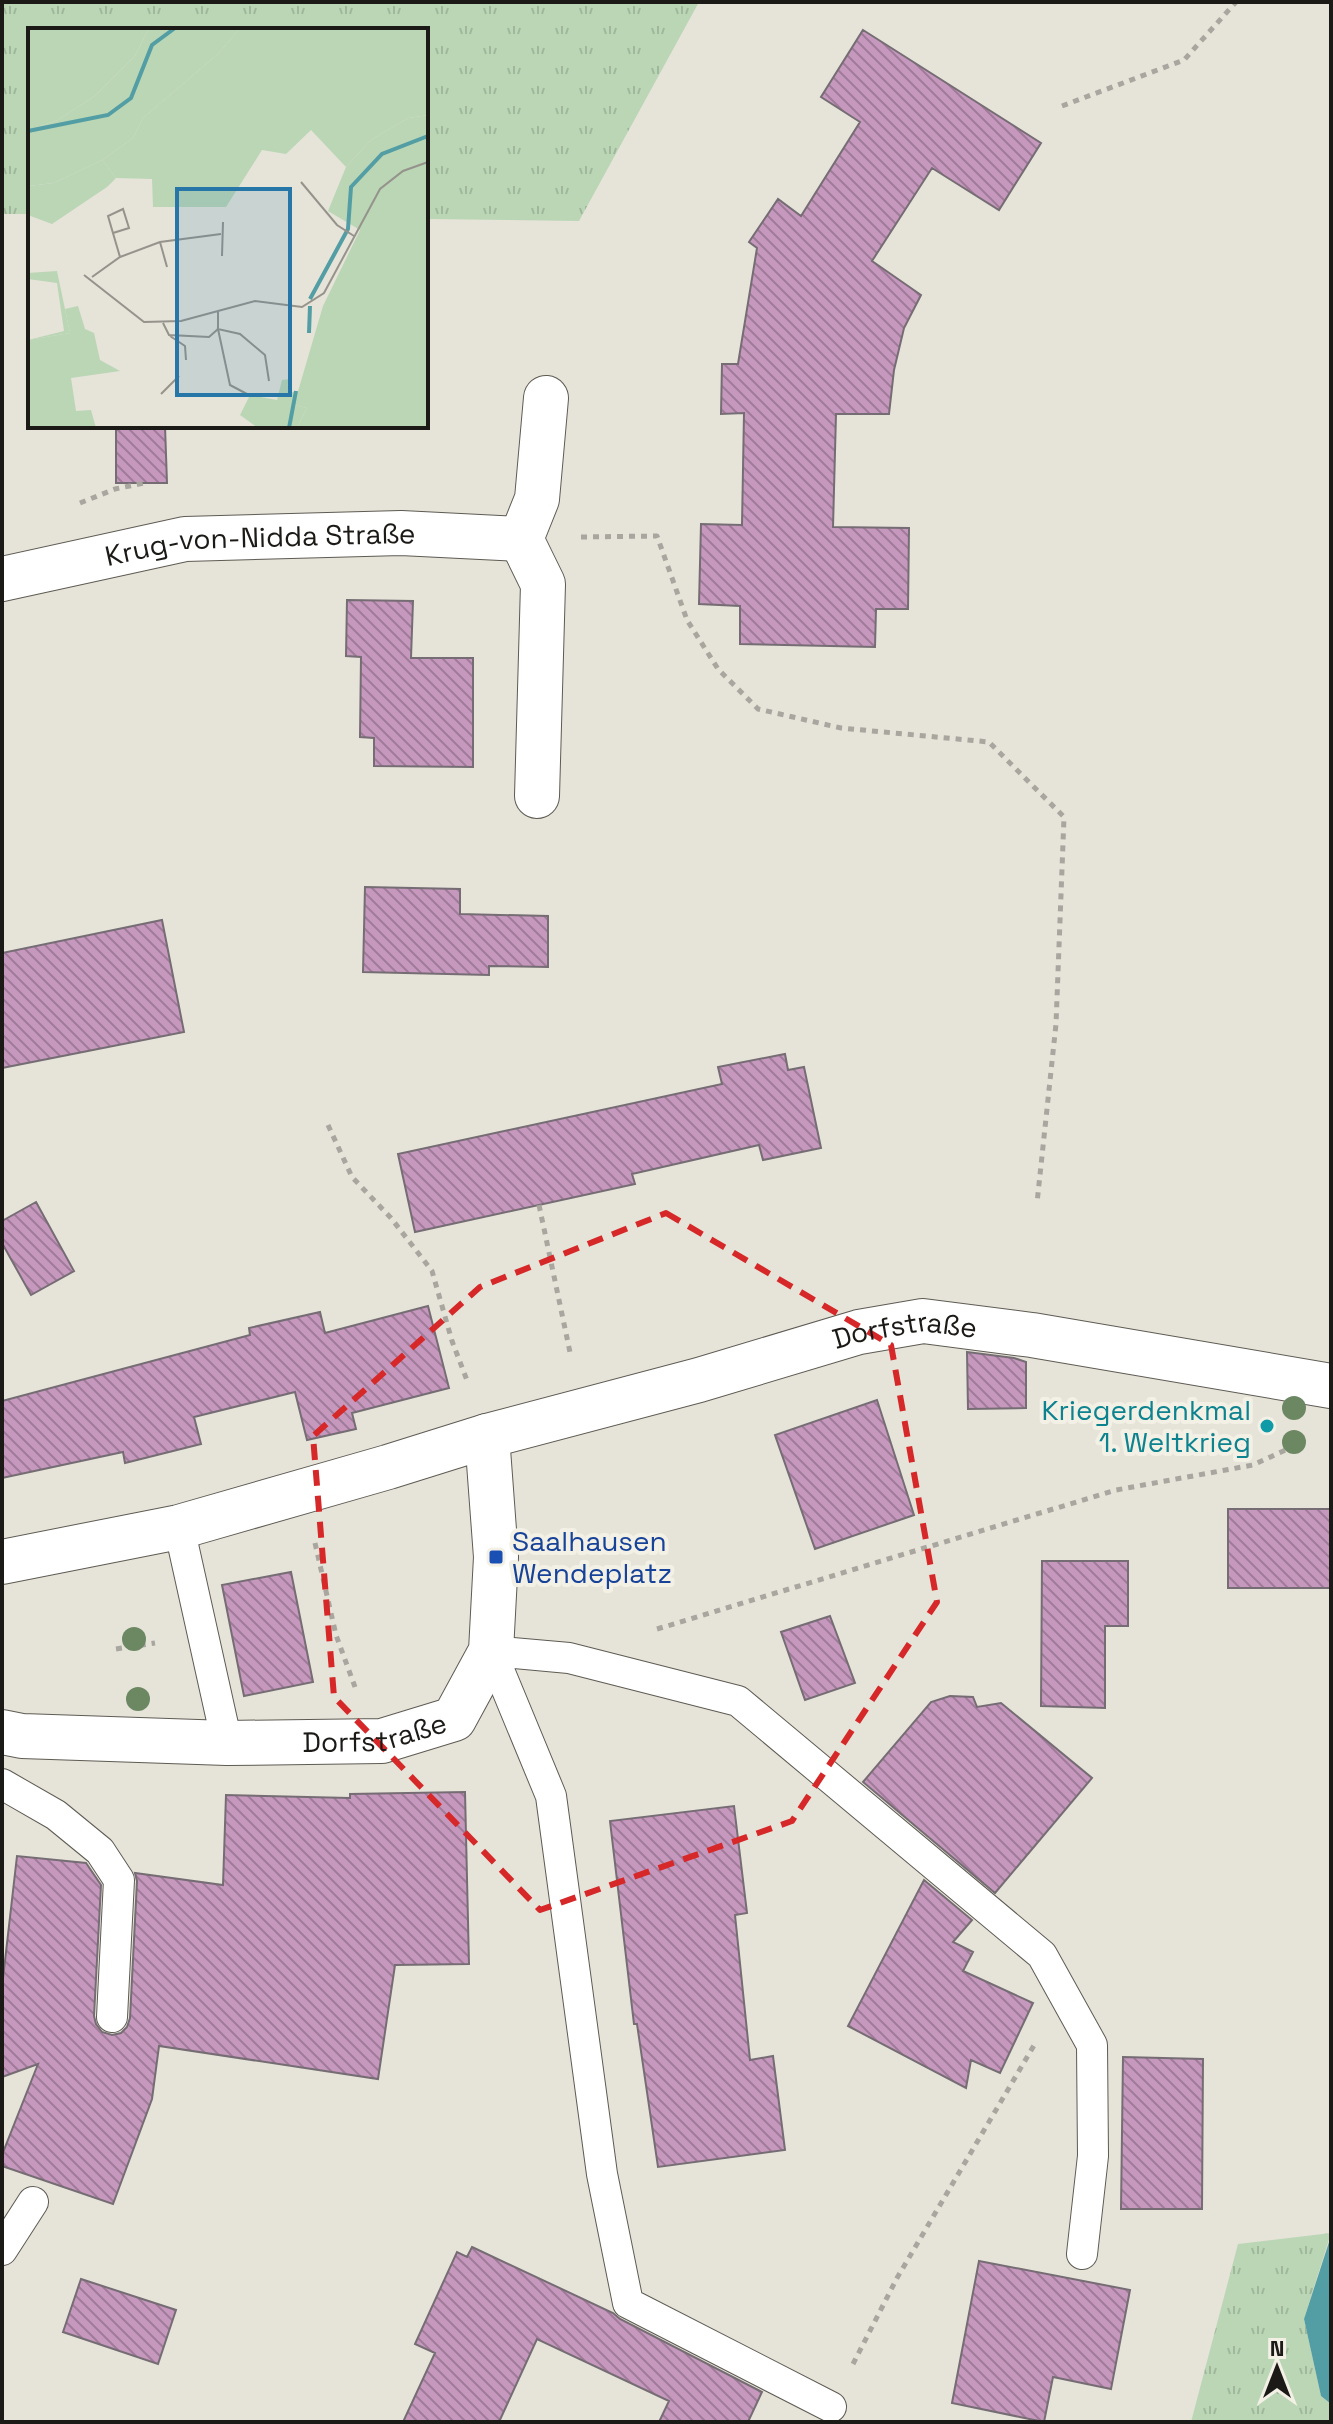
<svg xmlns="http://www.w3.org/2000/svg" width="1333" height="2424" font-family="'Space Grotesk',sans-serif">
<defs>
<pattern id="grass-tufts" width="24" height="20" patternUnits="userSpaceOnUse" patternTransform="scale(2)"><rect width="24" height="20" fill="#bad6b5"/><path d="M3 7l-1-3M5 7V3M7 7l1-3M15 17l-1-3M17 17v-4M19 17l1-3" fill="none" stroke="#9fb79b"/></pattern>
<pattern id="building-back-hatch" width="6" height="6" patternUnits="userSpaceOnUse" patternTransform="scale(2)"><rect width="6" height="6" fill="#c698be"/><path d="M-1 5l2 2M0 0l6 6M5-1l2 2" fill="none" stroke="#a07b99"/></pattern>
</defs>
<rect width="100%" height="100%" fill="#e6e3d9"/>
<path fill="url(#grass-tufts)" d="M 2,2 L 699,2 L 579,221 L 426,219 L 426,30 L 30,30 L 30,214 L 2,214 Z
M 1331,2233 L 1304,2319 L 1321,2396 L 1331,2404 L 1331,2422 L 1191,2422 L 1238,2244 Z"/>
<path fill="#539ea4" d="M 1331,2236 L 1331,2404 L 1321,2396 L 1304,2319 Z"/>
<path fill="url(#building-back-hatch)" stroke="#756d73" stroke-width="2" d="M 863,30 L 1041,143 L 999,210 L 932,168 L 872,261 L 921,295 L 904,328 L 894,370 L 889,414 L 836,414 L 833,527 L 909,528 L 908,609 L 876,609 L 875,647 L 740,644 L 740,606 L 699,604 L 701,524 L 742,525 L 744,413 L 721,414 L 722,364 L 738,364 L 757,248 L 749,242 L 778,199 L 801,216 L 860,122 L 821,97 Z
M 116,426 L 165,426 L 167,483 L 116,483 Z
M 347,600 L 413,601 L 411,658 L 473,658 L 473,767 L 374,766 L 374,738 L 360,737 L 361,657 L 346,656 Z
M 365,887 L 460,889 L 460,914 L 548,916 L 548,967 L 489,966 L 489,975 L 363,972 Z
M 162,920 L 184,1032 L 2,1068 L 2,953 Z
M 785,1054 L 788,1070 L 804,1067 L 821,1148 L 763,1160 L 759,1145 L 632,1174 L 635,1184 L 415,1232 L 398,1154 L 722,1084 L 718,1067 Z
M 36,1202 L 74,1271 L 31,1295 L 2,1243 L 2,1221 Z
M 428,1306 L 449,1388 L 352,1413 L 356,1429 L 307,1440 L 295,1392 L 194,1417 L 201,1444 L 125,1463 L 123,1452 L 2,1478 L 2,1401 L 250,1335 L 249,1328 L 320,1312 L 325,1333 Z
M 967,1352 L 1014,1358 L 1026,1362 L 1026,1408 L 968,1409 Z
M 877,1400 L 914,1515 L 815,1549 L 775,1435 Z
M 1228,1509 L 1331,1509 L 1331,1588 L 1228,1588 Z
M 1042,1561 L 1128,1561 L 1128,1626 L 1105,1626 L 1105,1708 L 1041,1706 Z
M 291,1572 L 313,1682 L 244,1696 L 222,1585 Z
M 830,1616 L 855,1683 L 805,1700 L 781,1632 Z
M 950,1696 L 973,1697 L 977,1707 L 1001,1703 L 1092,1778 L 995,1893 L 863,1782 L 931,1702 Z
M 465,1792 L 469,1964 L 395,1965 L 378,2079 L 159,2046 L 152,2099 L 113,2204 L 2,2166 L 2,2155 L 38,2064 L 2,2077 L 2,1987 L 17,1856 L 86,1863 L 101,1885 L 94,2016 L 96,2024 L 102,2032 L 112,2035 L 121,2033 L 127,2027 L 130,2018 L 137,1881 L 135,1873 L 223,1885 L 226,1795 L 350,1798 L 350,1794 Z
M 734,1806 L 747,1913 L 735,1915 L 750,2060 L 773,2056 L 785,2150 L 658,2167 L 637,2024 L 634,2024 L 610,1821 Z
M 924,1880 L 972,1920 L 953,1942 L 973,1952 L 963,1971 L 1033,2003 L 1000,2073 L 971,2060 L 966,2088 L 848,2026 Z
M 1123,2057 L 1203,2059 L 1202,2209 L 1121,2209 Z
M 472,2247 L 613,2313 L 620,2319 L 762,2392 L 748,2422 L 659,2422 L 669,2401 L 537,2339 L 499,2422 L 403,2422 L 435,2353 L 415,2344 L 457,2252 L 467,2257 Z
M 979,2261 L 1130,2290 L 1111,2389 L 1053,2377 L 1044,2422 L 952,2403 Z
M 81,2279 L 176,2310 L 158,2364 L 63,2332 Z"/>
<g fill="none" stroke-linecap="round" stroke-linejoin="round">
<defs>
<path id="lane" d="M 179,1527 L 227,1743
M 2,1784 L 56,1815 L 100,1851 L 119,1880 L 112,2017
M 2,2250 L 33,2202
M 831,2407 L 628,2303 L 602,2174 L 551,1796 L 491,1651 L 569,1658 L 738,1701 L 1042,1955 L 1092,2045 L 1093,2156 L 1082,2254"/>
<g id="street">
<path id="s1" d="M 2,579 L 185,539 L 401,533 L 521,539"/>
<path d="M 537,796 L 543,584 L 521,539 L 537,499 L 546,398"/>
<path id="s2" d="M 2,1562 L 179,1527 L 388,1467 L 487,1436 L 699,1380 L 859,1332 L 923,1321 L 1032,1335 L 1331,1386"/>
<path id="s3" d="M 2,1732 L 22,1736 L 227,1743 L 382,1741 L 454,1719 L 491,1651 L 496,1557 L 487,1436"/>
</g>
</defs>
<use href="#lane" stroke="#5e5b53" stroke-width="32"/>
<use href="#street" stroke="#5e5b53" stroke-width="46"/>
<path stroke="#a8a69e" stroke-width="5" stroke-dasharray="6 6" stroke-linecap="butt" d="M 1062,106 L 1184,60 L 1236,2
M 80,503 L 115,489 L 144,483
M 581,537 L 657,536 L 687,620 L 718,669 L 758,709 L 841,728 L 989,742 L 1064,817 L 1056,1024 L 1037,1203
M 328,1125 L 352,1177 L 391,1218 L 432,1271 L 452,1341 L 468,1383
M 539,1205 L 571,1357
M 315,1543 L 336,1635 L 355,1687
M 657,1629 L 1116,1490 L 1253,1465 L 1290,1448 L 1301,1439
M 116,1649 L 155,1643
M 853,2364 L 897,2278 L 1036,2042"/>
<use href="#lane" stroke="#fff" stroke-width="30"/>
<use href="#street" stroke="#fff" stroke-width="44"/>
</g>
<g fill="#6c8862">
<circle cx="1294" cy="1408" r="12"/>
<circle cx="1294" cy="1442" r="12"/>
<circle cx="134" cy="1639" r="12"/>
<circle cx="138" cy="1699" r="12"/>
</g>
<path fill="none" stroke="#d62828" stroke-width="6" stroke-dasharray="16 10" stroke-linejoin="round" d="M 666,1213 L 891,1345 L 937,1602 L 792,1821 L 540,1910 L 334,1697 L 313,1436 L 480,1287 Z"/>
<circle fill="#0f9aa8" stroke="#f3f0e6" stroke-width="3" cx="1267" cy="1426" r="8"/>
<rect fill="#1a4fb4" stroke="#f3f0e6" stroke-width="3" x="488" y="1549" width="16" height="16" rx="4"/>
<g text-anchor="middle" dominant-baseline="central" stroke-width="8" stroke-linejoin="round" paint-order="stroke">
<g font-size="28" fill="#1c1a17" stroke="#f3f0e6">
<text stroke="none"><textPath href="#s1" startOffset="262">Krug-von-Nidda Straße</textPath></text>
<text stroke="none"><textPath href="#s2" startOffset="934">Dorfstraße</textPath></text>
<text stroke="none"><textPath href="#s3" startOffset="374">Dorfstraße</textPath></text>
</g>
<g font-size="28" fill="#0d838f" stroke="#f3f0e6" text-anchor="end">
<text x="1251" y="1410">Kriegerdenkmal<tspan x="1251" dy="32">1. Weltkrieg</tspan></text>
</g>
<g font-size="28" fill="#164399" stroke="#f3f0e6" text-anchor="start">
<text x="512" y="1541">Saalhausen<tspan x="512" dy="32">Wendeplatz</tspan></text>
</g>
</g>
<g transform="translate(28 28)">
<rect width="400" height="400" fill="#e6e3d9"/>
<path d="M 0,0 L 121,0 L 107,28 L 68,67 L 30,92 L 0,102 ZM 212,0 L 400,0 L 400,87 L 380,90 L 343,112 L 318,139 L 283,102 L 258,126 L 234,122 L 198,179 L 125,179 L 124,151 L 88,150 L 74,132 L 105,110 L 115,90 L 191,25 ZM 29,243 L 42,305 L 0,312 L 36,303 L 29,255 L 0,251 L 0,245 ZM 262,351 L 261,365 L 270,363 L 266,377 L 279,380 L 269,400 L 230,400 L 212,387 L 222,367 L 249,372 L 254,352 Z" fill="#bad6b5"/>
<path d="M 121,0 L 212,0 L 191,25 L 115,90 L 105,110 L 74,132 L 26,155 L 0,158 L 0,102 L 30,92 L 68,67 L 107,28 ZM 400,87 L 400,400 L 269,400 L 279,380 L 266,377 L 295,278 L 332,202 L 300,183 L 318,139 L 343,112 L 380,90 Z" fill="#bad6b5"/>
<path d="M 74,132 L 88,150 L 79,159 L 24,196 L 0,187 L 0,158 L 26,155 ZM 50,278 L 57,301 L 66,305 L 72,332 L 92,343 L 43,350 L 48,383 L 63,382 L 68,400 L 0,400 L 0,312 L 42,305 L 37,281 Z" fill="#bad6b5"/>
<path fill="none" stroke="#539ea4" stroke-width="4" d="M 0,103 L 80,87 L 103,70 L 124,17 L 147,0M 282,271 L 320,201 L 323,159 L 354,126 L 400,108M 281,305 L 282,278M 261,400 L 268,363"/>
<path fill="none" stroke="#95938b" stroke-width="2" d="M 273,154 L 309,197 L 326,208M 85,205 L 101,200 L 95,181 L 80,188 L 92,229M 132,214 L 139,239M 194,228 L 195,194M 56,247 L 116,294 L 153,293 L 227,273 L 274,279 L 296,265 L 352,161 L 375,143 L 400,134M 64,249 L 92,229 L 132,214 L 193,206M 135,295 L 141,307 L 181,309 L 190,301 L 190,283M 142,308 L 157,318 L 158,332M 133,366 L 151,348M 219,366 L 202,357 L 190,301 L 212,306 L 237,327 L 241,353"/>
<path fill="#2676a8" fill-opacity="0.15" stroke="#2676a8" stroke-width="4" d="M 149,161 L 262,161 L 262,367 L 149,367 Z"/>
<rect width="400" height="400" fill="none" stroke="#1c1a17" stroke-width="4"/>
</g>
<rect width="1333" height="2424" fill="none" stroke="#1c1a17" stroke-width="8"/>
<g transform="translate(1277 2368)" stroke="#f3f0e6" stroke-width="6" paint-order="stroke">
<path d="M0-6L14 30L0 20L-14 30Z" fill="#1c1a17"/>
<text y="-12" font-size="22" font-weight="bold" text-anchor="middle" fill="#1c1a17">N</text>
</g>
</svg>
